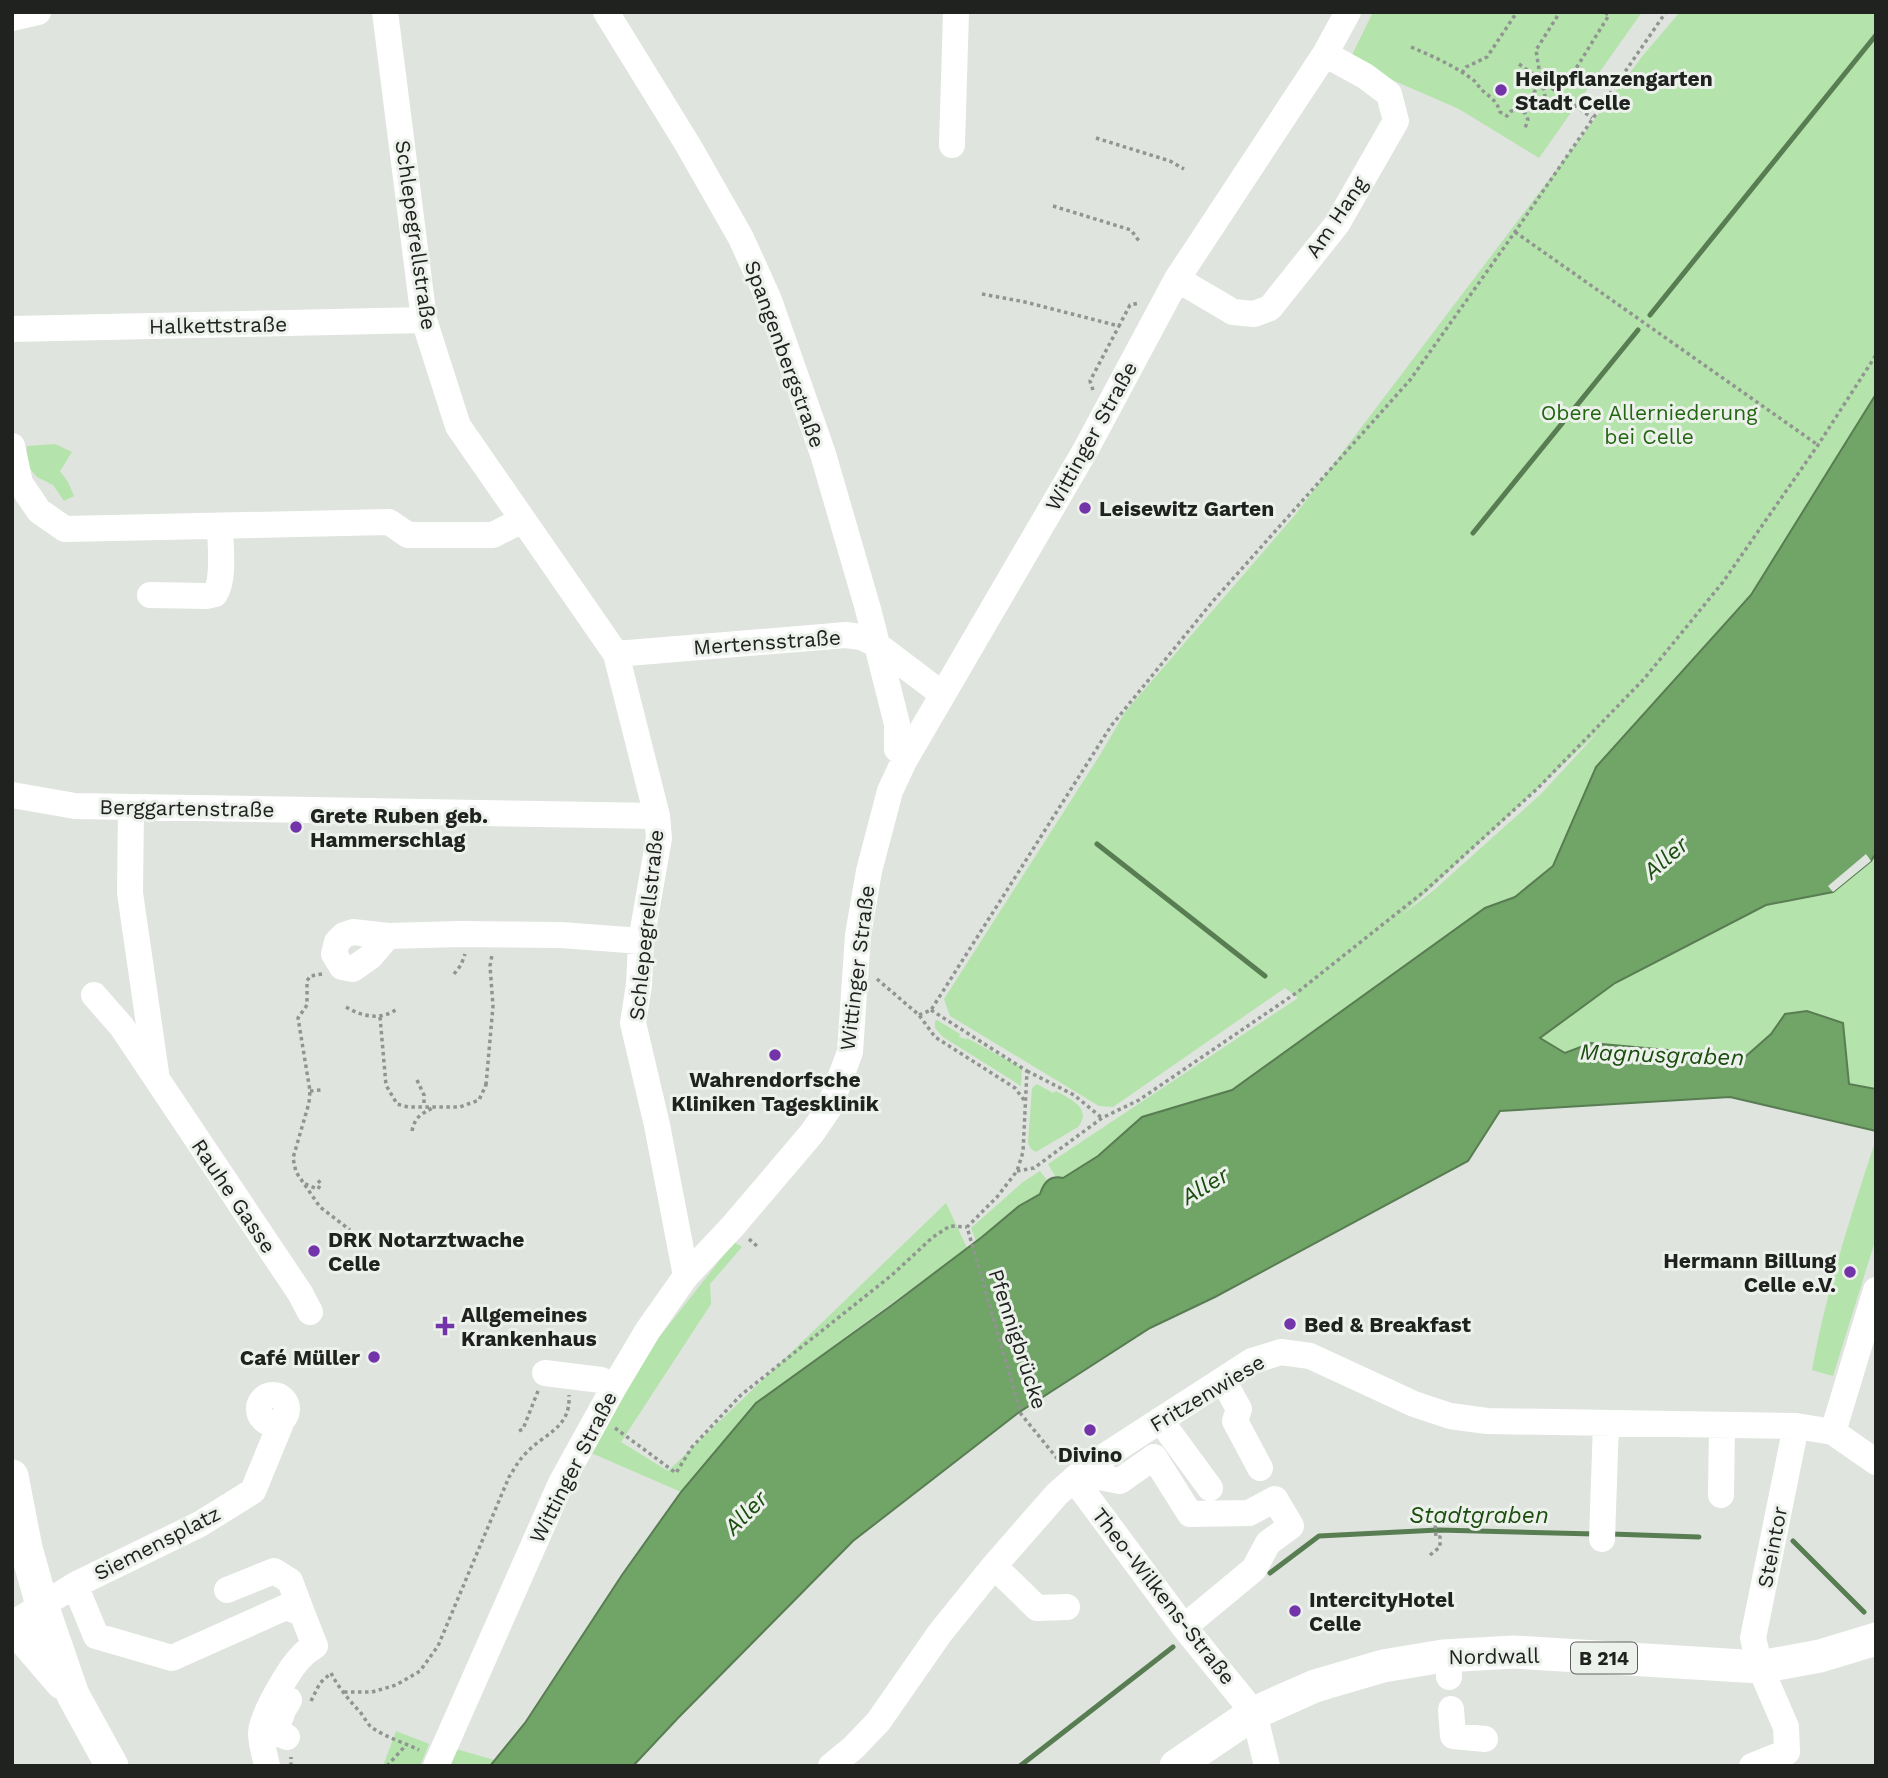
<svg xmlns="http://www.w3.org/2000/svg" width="1888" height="1778" font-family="'Work Sans',sans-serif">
<rect width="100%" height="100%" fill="#dfe4de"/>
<path fill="#b5e3ac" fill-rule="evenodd" d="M 1373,12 L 1642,12 L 1539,158 L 1459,109 L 1374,72 L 1350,59 Z
M 1680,12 L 1876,12 L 1876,768 L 1596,767 L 1553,866 L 1515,897 L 1485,908 L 1232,1090 L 1142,1117 L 1098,1156 L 1063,1178 L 1055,1176 L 1048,1164 L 1298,998 L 1285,988 L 1113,1107 L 1099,1106 L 950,1016 L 944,999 L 1100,755 L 1125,712 L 1295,515 L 1644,54 ZM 1599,731 L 1541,794 L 1434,890 L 1402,915 Z
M 55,444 L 72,452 L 60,471 L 68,482 L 74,496 L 64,501 L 53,485 L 37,477 L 30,469 L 26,456 L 27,446 Z
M 1876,853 L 1876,1089 L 1849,1084 L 1785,1014 L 1771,1034 L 1745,1057 L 1591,1043 L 1565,1053 L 1539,1038 L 1615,983 L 1766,905 L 1833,892 L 1871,861 Z
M 937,1020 L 960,1034 L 959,1037 L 966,1039 L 967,1038 L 1022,1068 L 1021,1086 L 943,1037 L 935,1028 L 935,1021 Z
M 1037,1084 L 1053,1093 L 1056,1091 C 1070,1099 1093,1108 1078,1127 L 1036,1152 L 1031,1149 L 1028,1143 L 1032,1088 Z
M 1876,1139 L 1876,1238 L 1833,1376 L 1812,1370 C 1826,1291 1851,1215 1876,1139 Z
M 1040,1171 L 1047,1180 L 1043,1185 L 1040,1194 L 976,1241 L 971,1228 L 1023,1182 Z
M 946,1203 L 967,1248 L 756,1403 L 681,1492 L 589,1452 L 657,1340 L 734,1242 L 742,1247 L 710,1284 L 711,1304 L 621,1442 L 668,1471 Z
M 396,1731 L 429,1744 L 420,1766 L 383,1766 Z
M 453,1748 L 494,1760 L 490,1766 L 446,1766 Z"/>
<path fill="#71a467" stroke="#597d52" stroke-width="2" d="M 1876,394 L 1876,853 L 1871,861 L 1833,892 L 1766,905 L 1615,983 L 1540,1038 L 1565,1053 L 1591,1043 L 1745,1057 L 1771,1034 L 1785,1014 L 1807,1011 L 1843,1023 L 1849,1084 L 1876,1089 L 1876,1131 L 1730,1097 L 1500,1111 L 1468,1161 L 1215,1297 L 1150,1328 L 1018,1413 L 853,1541 L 678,1718 L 633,1766 L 490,1766 L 525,1723 L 622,1575 L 681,1492 L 756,1403 L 892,1305 L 982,1237 L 1019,1206 L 1040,1194 C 1044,1182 1050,1175 1063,1178 L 1098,1156 L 1142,1117 L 1232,1090 L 1485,908 L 1515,897 L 1553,866 L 1596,767 L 1751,595 Z"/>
<path fill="#dfe4de" d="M 1866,854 L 1871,861 L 1833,892 L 1828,886 Z"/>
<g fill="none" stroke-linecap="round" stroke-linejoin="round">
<path stroke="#597d52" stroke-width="5" d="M 1650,315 L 1876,35
M 1473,533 L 1638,330
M 1097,844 L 1265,976
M 1611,1534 L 1699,1537
M 1793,1541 L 1864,1612
M 1270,1573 L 1319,1536 L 1438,1530 L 1595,1534
M 1020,1766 L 1173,1647"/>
<path stroke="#919591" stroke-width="3.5" stroke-dasharray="3.5 3.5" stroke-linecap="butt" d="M 1411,47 C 1432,56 1453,65 1472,79 C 1477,82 1478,87 1483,91 C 1491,98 1497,101 1500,112 L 1507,116 L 1511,111 L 1518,110 L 1525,113 L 1528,120 L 1525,128
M 1519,64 L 1537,77
M 1462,73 L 1466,67 L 1487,57 L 1517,12
M 1540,76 L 1536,50 L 1560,12
M 1546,80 L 1572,75 L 1609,15 L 1604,12
M 1546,84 L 1592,118
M 1515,86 L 1535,82
M 1543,87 L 1547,105
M 1523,111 L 1538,86 L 1535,82 L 1537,77 L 1540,76 L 1546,80 L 1546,84 L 1543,87 L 1538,86
M 1096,138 L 1170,161 L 1184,169
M 1053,206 L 1131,230 L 1139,241
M 1515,232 L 1818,445
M 982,294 L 1025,302 L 1119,326 L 1130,305 L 1139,303
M 1093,390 L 1090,381 L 1119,326
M 322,974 L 310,976 L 307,981 L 307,1005 L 298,1018 L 310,1091 L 309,1103 L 293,1158 L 296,1172 L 320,1207 L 350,1230
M 454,974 L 461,965 L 465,954
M 877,979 L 919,1015 L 935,1037 L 1015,1088 L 1024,1100
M 346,1007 C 363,1017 382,1021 398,1008
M 931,1010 L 1027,1071 L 1023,1152 L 1017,1171 L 997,1197 L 967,1227 L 1021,1414 L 1060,1462
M 919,1015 L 931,1010 L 1111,726 L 1213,601 L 1410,380 L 1515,232 L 1666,12
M 380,1017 L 386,1085 L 397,1104 L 408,1107 L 460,1107 L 479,1100 L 486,1085 L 481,1084
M 1027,1071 L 1074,1095 L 1102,1118
M 417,1080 L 424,1095 L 424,1106
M 486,1085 L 493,1006 L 490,966 L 492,955
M 310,1091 L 321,1090
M 412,1131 C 415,1116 422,1114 434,1107
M 1017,1171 L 1034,1168 L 1102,1118 L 1139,1100 L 1299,991 L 1426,890 L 1538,788 L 1644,679 L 1723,582 L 1818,445 L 1876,355
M 305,1184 L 318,1189 L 321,1184 L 317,1179
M 749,1239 L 758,1247
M 615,1428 L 676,1473 L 692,1447 L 741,1395 L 892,1275 L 933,1237 L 950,1226 L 967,1227
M 519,1431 L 523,1429 L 538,1391
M 1430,1555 L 1440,1547 L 1440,1537 L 1436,1537 L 1435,1522
M 344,1692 L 372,1692 L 396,1685 L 420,1671 L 438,1646 L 509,1477 C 514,1470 518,1461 525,1454 C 544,1433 571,1429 569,1395
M 311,1701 L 320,1683 L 331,1673 C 338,1687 349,1700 360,1712 C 365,1718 368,1726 374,1729 C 388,1738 405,1743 419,1750
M 291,1766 L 291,1757
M 387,1766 L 407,1744"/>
<path stroke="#fff" stroke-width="26" d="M 385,12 L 424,320 L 458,426 L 616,654 L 657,816 L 659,838 L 641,941 L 639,985 L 633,1023 L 657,1125 L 686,1276
M 606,12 L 688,145 L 741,238 L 769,300 L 823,454 L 868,609 L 897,724 L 897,749
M 12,18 L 38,12
M 952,145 L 956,12
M 1177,279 L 1233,312 L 1254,314 L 1270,308 L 1337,224 L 1396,121 L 1389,94 L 1365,76 L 1325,54
M 12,329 L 424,320
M 12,446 L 20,483 L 39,511 L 65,529 L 389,522 L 408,535 L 493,535 L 522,520
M 150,595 L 206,596 L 215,594 C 225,579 220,544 220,526
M 616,654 L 846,635 L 861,637 L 876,644 L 942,694
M 12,795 L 75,806 L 657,816
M 131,808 L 130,893 L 156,1073
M 388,936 L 370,957 L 353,969 L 342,967 L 334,954 L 337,942 L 344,935 L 353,932 L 388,936 L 460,934 L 561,935 L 641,941
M 94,995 L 122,1027 L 300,1293 L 310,1312
M 545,1373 L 601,1380 L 614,1387
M 1223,1380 L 1239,1409 L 1235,1421 L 1260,1468
M259 1409a14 14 0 1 1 28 0a14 14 0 1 1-28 0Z
M 1160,1420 L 1210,1488
M 1833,1432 L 1876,1290
M 1074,1479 L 1099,1477 L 1120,1481 L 1154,1457 L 1190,1514 L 1249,1513 L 1275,1499 L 1291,1526 L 1268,1543 L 1254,1569 L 1184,1627
M 1074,1479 L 1184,1627 L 1254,1713 L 1267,1766
M 1721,1495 L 1722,1425
M 1602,1539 L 1606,1424
M 994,1566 L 1037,1608 L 1067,1607
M 75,1585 L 96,1636 L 172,1658 L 286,1607 L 302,1613 L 315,1646 C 310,1649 305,1652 302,1656 C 290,1667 261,1717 261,1733 C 261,1744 265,1755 267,1766
M 227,1590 L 274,1571 L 290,1581 L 302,1613
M 12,1624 L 75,1585 L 200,1524 L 253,1491 L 283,1418
M 1448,1656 L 1449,1677
M 1451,1709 L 1453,1736 L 1485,1739
M 287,1737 L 282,1735 L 277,1728 L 283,1710 L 289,1700
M 1787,1752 L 1786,1727 L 1760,1667 L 1753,1638 L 1796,1426
M 436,1766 L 561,1483 L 614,1387 L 648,1330 L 686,1276 L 733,1226 L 812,1133 L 829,1108 L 850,1052 L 858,935 L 869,871 L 890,791 L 904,761 L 1086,449 L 1177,279 L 1325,54 L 1348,12
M 831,1766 L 853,1748 L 878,1722 L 940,1633 L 994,1566 L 1057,1494 L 1088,1467 L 1252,1361 L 1281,1352 L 1310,1356 L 1414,1404 L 1450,1416 L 1487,1421 L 1796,1426 L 1833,1432 L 1876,1462
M 1752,1766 L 1787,1752"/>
<path stroke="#fff" stroke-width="33" d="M 12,1476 L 26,1548 L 42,1605 L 73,1695 L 112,1766
M 12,1625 L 62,1683
M 1176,1766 L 1254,1713 L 1315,1686 L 1383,1666 L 1443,1656 L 1514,1652 L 1760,1667 L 1820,1656 L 1876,1639"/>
</g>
<g fill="#7334a9" stroke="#edf1ec" stroke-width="2.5">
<circle cx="1501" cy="90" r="7"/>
<circle cx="1085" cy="508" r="7"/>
<circle cx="296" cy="827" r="7"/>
<circle cx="775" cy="1055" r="7"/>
<circle cx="314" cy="1251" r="7"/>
<circle cx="1850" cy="1272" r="7"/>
<circle cx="1290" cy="1324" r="7"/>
<path d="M441.5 1315.5h7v7h7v7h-7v7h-7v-7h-7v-7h7z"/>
<circle cx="374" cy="1357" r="7"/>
<circle cx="1090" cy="1430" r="7"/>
<circle cx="1295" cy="1611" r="7"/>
</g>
<g text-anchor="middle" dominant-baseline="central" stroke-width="6" stroke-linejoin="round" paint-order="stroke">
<rect fill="#edf1ec" stroke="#5e605d" stroke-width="2" x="1571" y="1642.5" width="66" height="31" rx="5"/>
<g font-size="19" font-weight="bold" fill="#202220">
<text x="1604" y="1658">B 214</text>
</g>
<g font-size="21" font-weight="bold" fill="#202220" stroke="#edf1ec" text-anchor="start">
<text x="1515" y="78">Heilpflanzengarten<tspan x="1515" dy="24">Stadt Celle</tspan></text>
<text x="1099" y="508">Leisewitz Garten</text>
<text x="310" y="815">Grete Ruben geb.<tspan x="310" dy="24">Hammerschlag</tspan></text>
<text x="775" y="1079" text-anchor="middle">Wahrendorfsche<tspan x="775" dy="24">Kliniken Tagesklinik</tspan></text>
<text x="328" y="1239">DRK Notarztwache<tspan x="328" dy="24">Celle</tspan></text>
<text x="1836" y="1260" text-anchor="end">Hermann Billung<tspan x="1836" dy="24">Celle e.V.</tspan></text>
<text x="461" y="1314">Allgemeines<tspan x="461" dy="24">Krankenhaus</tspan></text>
<text x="1304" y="1324">Bed &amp; Breakfast</text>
<text x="360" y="1357" text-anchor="end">Café Müller</text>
<text x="1090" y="1454" text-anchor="middle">Divino</text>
<text x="1309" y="1599">IntercityHotel<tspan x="1309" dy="24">Celle</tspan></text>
</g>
<g font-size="21" fill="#202220" stroke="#edf1ec">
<text transform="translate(1336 217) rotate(-56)">Am Hang</text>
<text transform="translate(416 235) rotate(82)">Schlepegrellstraße</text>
<text transform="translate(218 325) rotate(-1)">Halkettstraße</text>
<text transform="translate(785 354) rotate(70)">Spangenbergstraße</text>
<text transform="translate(1091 436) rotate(-61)">Wittinger Straße</text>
<text transform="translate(767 642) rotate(-4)">Mertensstraße</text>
<text transform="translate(187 808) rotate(1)">Berggartenstraße</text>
<text transform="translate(646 925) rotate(-84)">Schlepegrellstraße</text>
<text transform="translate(857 968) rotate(-83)">Wittinger Straße</text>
<text transform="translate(234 1196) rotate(56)">Rauhe Gasse</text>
<text transform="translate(1018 1339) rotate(72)">Pfennigbrücke</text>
<text transform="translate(1207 1393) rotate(-31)">Fritzenwiese</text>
<text transform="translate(573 1467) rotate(-63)">Wittinger Straße</text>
<text transform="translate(157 1543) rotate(-27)">Siemensplatz</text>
<text transform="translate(1772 1547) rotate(-79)">Steintor</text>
<text transform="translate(1164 1596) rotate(52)">Theo-Wilkens-Straße</text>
<text transform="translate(1494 1656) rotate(-1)">Nordwall</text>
</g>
<g font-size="21" fill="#226511" stroke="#edf1ec">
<text x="1649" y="412">Obere Allerniederung<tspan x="1649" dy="24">bei Celle</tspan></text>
</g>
<g font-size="23" font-style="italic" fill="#1a4d0e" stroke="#edf1ec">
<text transform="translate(1666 858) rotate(-41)">Aller</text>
<text transform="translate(1662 1055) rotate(2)">Magnusgraben</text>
<text transform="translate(1205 1186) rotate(-31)">Aller</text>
<text transform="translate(746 1513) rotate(-46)">Aller</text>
<text x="1479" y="1515">Stadtgraben</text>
</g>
</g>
<rect width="1888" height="1778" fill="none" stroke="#202220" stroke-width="28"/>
</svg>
